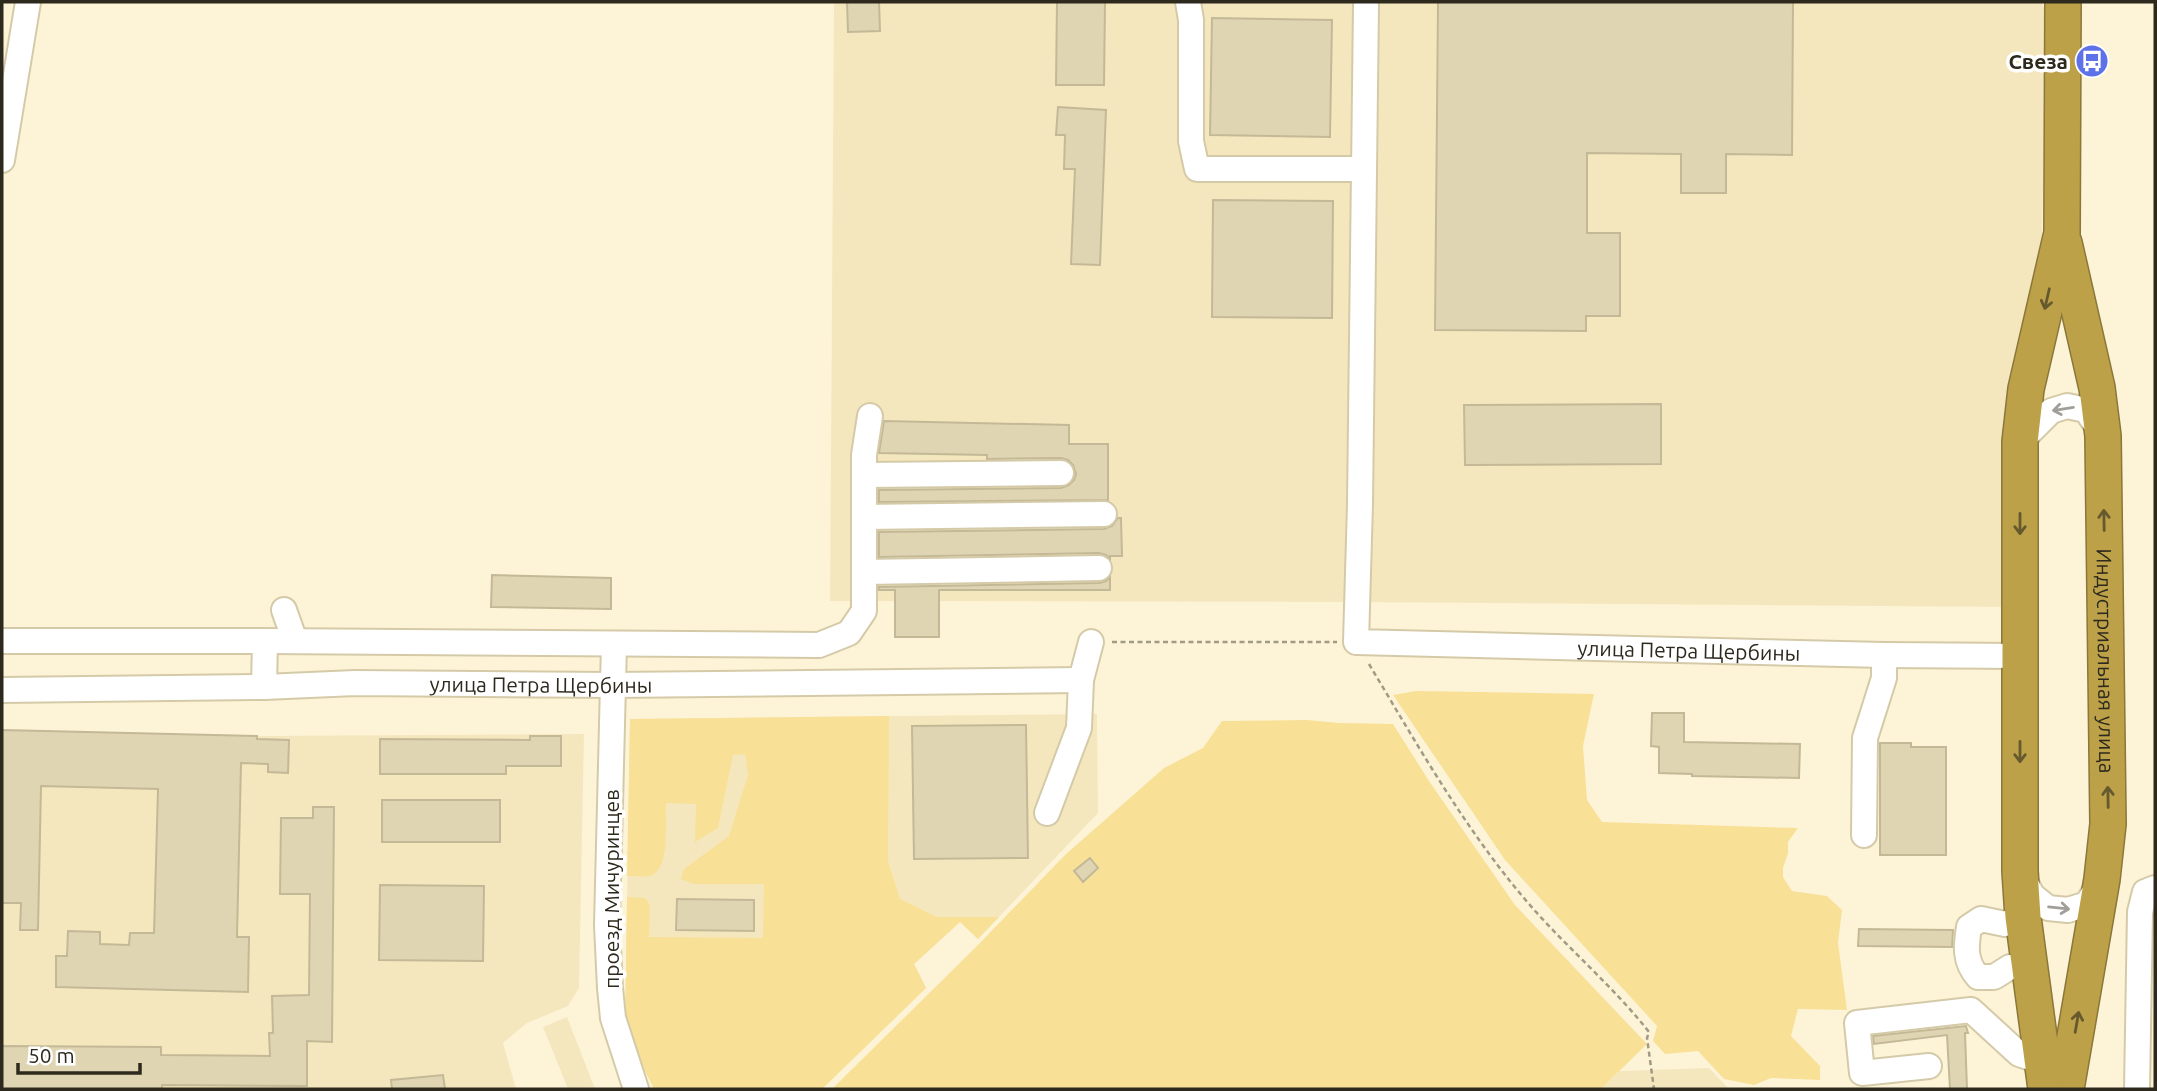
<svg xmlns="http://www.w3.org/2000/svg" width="2157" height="1091" font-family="Ubuntu,sans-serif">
<rect width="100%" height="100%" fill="#fdf4d8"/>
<path fill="#f5e7bd" d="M 834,2 L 2042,2 L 2046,17 L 2046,75 L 2041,266 L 2010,607 L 1344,602 L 830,601 Z
M 1097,714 L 1098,813 L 978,939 L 960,922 L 914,964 L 926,988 L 822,1089 L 654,1089 L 625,1030 L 630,719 Z
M 2,730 L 257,736 L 584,734 L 579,988 L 568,1006 L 527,1023 L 503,1043 L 516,1089 L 2,1089 Z
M 567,1017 L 595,1089 L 568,1089 L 543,1027 Z
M 1709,1068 L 1729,1089 L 1601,1089 L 1620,1071 Z"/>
<path fill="#f8e097" d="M 1416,691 L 1594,694 L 1583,746 L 1587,800 L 1602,822 L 1798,828 L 1788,842 L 1788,853 L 1783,868 L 1783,877 L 1792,891 L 1827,896 L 1842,910 L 1838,943 L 1847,1010 L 1798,1009 L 1791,1036 L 1820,1066 L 1820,1080 L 1771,1078 L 1754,1085 L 1724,1079 L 1698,1051 L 1665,1054 L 1653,1041 L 1657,1026 L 1505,860 L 1393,695 Z
M 889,716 L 888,861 L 900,899 L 937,917 L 999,917 L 978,939 L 960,922 L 914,964 L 926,988 L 822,1089 L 654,1089 L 625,1030 L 627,897 L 645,898 L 650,905 L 649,937 L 763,938 L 764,884 L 694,884 L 681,879 L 684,869 L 729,836 L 748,775 L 745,754 L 733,755 L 718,828 L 695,842 L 696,804 L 666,803 C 665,821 671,870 650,876 C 644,877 634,876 627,876 L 630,719 Z
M 1307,720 L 1339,723 L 1393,724 L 1431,784 L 1515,905 L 1647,1044 L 1601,1089 L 832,1089 L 977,946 L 1065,855 L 1164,768 L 1203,748 L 1222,721 Z"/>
<path fill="#e0d5b3" stroke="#c3b997" stroke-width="2" d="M 847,2 L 879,2 L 880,31 L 848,32 Z
M 1057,2 L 1105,2 L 1104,85 L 1056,85 Z
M 1438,2 L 1793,2 L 1792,155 L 1726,154 L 1726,193 L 1681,193 L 1681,154 L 1587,153 L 1587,233 L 1620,233 L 1620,316 L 1586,316 L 1586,331 L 1435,330 Z
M 1212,18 L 1332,20 L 1330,137 L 1210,135 Z
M 1058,107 L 1106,110 L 1100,265 L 1071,264 L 1075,169 L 1064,169 L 1065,135 L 1056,135 Z
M 1213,200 L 1333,201 L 1332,318 L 1212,317 Z
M 1661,404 L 1661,464 L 1465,465 L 1464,405 Z
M 884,421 L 1069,425 L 1069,444 L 1108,444 L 1108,500 L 879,502 L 879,490 L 1061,488 L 1069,485 L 1074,480 L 1076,474 L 1073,465 L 1068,460 L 1061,458 L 987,459 L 987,455 L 879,453 Z
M 1118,518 L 1121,518 L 1122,556 L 1110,556 L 1110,559 L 1106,555 L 1099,553 L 879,557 L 879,532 L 1104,529 L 1112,526 Z
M 492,575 L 611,578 L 611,609 L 491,607 Z
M 1110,577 L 1110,590 L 939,590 L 939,637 L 895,637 L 895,590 L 879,590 L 879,587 L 1099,583 L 1106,581 Z
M 1652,713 L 1684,713 L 1684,742 L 1800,744 L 1799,778 L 1692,776 L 1692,774 L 1659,773 L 1659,747 L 1651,746 Z
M 1026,725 L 1028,858 L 914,859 L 912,726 Z
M 2,730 L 257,736 L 257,739 L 289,740 L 288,773 L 268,772 L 268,764 L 241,763 L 237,937 L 249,937 L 248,992 L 56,987 L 56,956 L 67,956 L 68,931 L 100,932 L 100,944 L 129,945 L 130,933 L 154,933 L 158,789 L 41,786 L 38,930 L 20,930 L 21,903 L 2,903 Z
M 530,736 L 561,736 L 561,766 L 506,766 L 506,774 L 380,774 L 380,739 L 530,740 Z
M 1880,743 L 1911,743 L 1911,747 L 1946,747 L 1946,855 L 1880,855 Z
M 382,800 L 500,800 L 500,842 L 382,842 Z
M 313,807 L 334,807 L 332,1042 L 307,1041 L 307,1086 L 162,1085 L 162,1089 L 2,1089 L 2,1046 L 161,1047 L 161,1055 L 270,1056 L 269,1033 L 273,1033 L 272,996 L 309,995 L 310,894 L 280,894 L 281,818 L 313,818 Z
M 1090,858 L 1098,868 L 1083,882 L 1074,871 Z
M 380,885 L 484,886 L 483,961 L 379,960 Z
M 677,899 L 754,900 L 754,931 L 676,930 Z
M 1859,929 L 1953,930 L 1952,947 L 1858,946 Z
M 1966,1026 L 1968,1033 L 1965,1033 L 1967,1089 L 1950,1089 L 1947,1035 L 1874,1044 L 1873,1036 Z
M 443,1075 L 445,1089 L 392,1089 L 391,1080 Z"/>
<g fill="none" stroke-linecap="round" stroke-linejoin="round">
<defs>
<g id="minor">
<path d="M 1188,2 L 1191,20 L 1191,141 L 1197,169 L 1364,169"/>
<path id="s1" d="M 1366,5 L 1360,504 L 1356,642 L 1884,655 L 2020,656"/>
<path d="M 2,160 L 28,2"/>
<path d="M 2020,442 L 2051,411 L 2067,406 L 2086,410 L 2101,432"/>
<path d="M 864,475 L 1061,473"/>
<path d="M 864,517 L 1104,514"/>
<path d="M 864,572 L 1099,568"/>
<path d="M 284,610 L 295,641"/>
<path d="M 2,641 L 265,641 L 819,645 L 849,633 L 864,611 L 864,455 L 870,416"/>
<path d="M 614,644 L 607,925 L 610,988 L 613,1018 L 636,1089"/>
<path d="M 264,687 L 265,641"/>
<path id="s2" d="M 2,690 L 264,687 L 355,683 L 613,685 L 1081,680"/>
<path d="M 1047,813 L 1079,728 L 1081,680 L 1091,642"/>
<path d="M 1864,835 L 1865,738 L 1884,678 L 1884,655"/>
<path d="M 2022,875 L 2032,895 L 2048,908 L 2068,910 L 2087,904 L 2099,884"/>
<path d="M 2023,917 L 2005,924 L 1981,919 L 1969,927 C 1966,946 1964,961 1978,977 L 1994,977 L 2010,967 L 2030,964"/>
<path d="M 1929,1066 L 1862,1073 L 1857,1023 L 1971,1010 L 2019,1054 L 2043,1062"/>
<path d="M 2137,1089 L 2140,912 L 2145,892 L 2155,888"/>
</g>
<g id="highway">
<path id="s3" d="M 2064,243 L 2097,388 L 2103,436 L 2108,824 L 2102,879 L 2066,1089"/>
<path d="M 2046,1089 L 2023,917 L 2020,871 L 2020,442 L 2026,389 L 2062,233 L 2063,2"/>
</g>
</defs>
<use href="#minor" stroke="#d5caa8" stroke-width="28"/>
<use href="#highway" stroke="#8a7739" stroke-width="38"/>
<path stroke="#a19a85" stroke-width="2.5" stroke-dasharray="5 3.5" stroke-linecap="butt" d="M 1112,642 L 1337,642
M 1369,664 C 1418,746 1466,831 1529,904 C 1567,948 1613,986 1649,1032 L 1647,1038 L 1654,1089"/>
<use href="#minor" stroke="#fff" stroke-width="24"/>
<use href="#highway" stroke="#bca149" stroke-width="35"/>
</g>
<defs><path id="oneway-shaft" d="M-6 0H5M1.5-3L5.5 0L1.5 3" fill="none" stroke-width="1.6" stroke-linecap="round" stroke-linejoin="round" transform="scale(1.75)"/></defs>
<g stroke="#66592e">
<use href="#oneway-shaft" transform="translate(2047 299) rotate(103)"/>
<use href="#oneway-shaft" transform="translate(2104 520) rotate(-91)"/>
<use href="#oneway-shaft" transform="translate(2020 524) rotate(90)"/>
<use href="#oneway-shaft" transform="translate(2020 752) rotate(90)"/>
<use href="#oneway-shaft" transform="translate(2108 797) rotate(-91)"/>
<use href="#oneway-shaft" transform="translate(2077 1022) rotate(-80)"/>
</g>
<g stroke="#a09f99">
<use href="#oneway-shaft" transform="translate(2063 409) rotate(171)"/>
<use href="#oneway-shaft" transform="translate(2059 908) rotate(6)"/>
</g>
<defs>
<symbol id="bus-disc" viewBox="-11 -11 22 22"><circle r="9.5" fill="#5d72e9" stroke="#fff"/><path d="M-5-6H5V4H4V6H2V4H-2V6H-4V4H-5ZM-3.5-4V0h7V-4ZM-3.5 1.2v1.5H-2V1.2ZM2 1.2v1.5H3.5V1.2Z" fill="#fff"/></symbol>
</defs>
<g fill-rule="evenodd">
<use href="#bus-disc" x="2073" y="42" width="38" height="38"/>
</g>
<g text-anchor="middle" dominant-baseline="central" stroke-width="7" stroke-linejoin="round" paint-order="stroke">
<g font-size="21" font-weight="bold" fill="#2d291c" stroke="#fff" text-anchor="end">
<text x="2068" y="61">Свеза</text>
</g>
<g font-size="21" fill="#2d291c" stroke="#fff">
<text stroke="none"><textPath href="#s1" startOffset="970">улица Петра Щербины</textPath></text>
<text stroke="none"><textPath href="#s3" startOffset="422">Индустриальная улица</textPath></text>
<text stroke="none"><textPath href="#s2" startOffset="539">улица Петра Щербины</textPath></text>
<text transform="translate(611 889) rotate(-90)">проезд Мичуринцев</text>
</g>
</g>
<rect width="2157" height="1091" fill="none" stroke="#2d291c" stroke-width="7"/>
<path d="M18 1063v10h122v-10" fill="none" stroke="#2d291c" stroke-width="3.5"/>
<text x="28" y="1063" font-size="21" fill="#2d291c" stroke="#ffffff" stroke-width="5" paint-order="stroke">50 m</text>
</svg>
